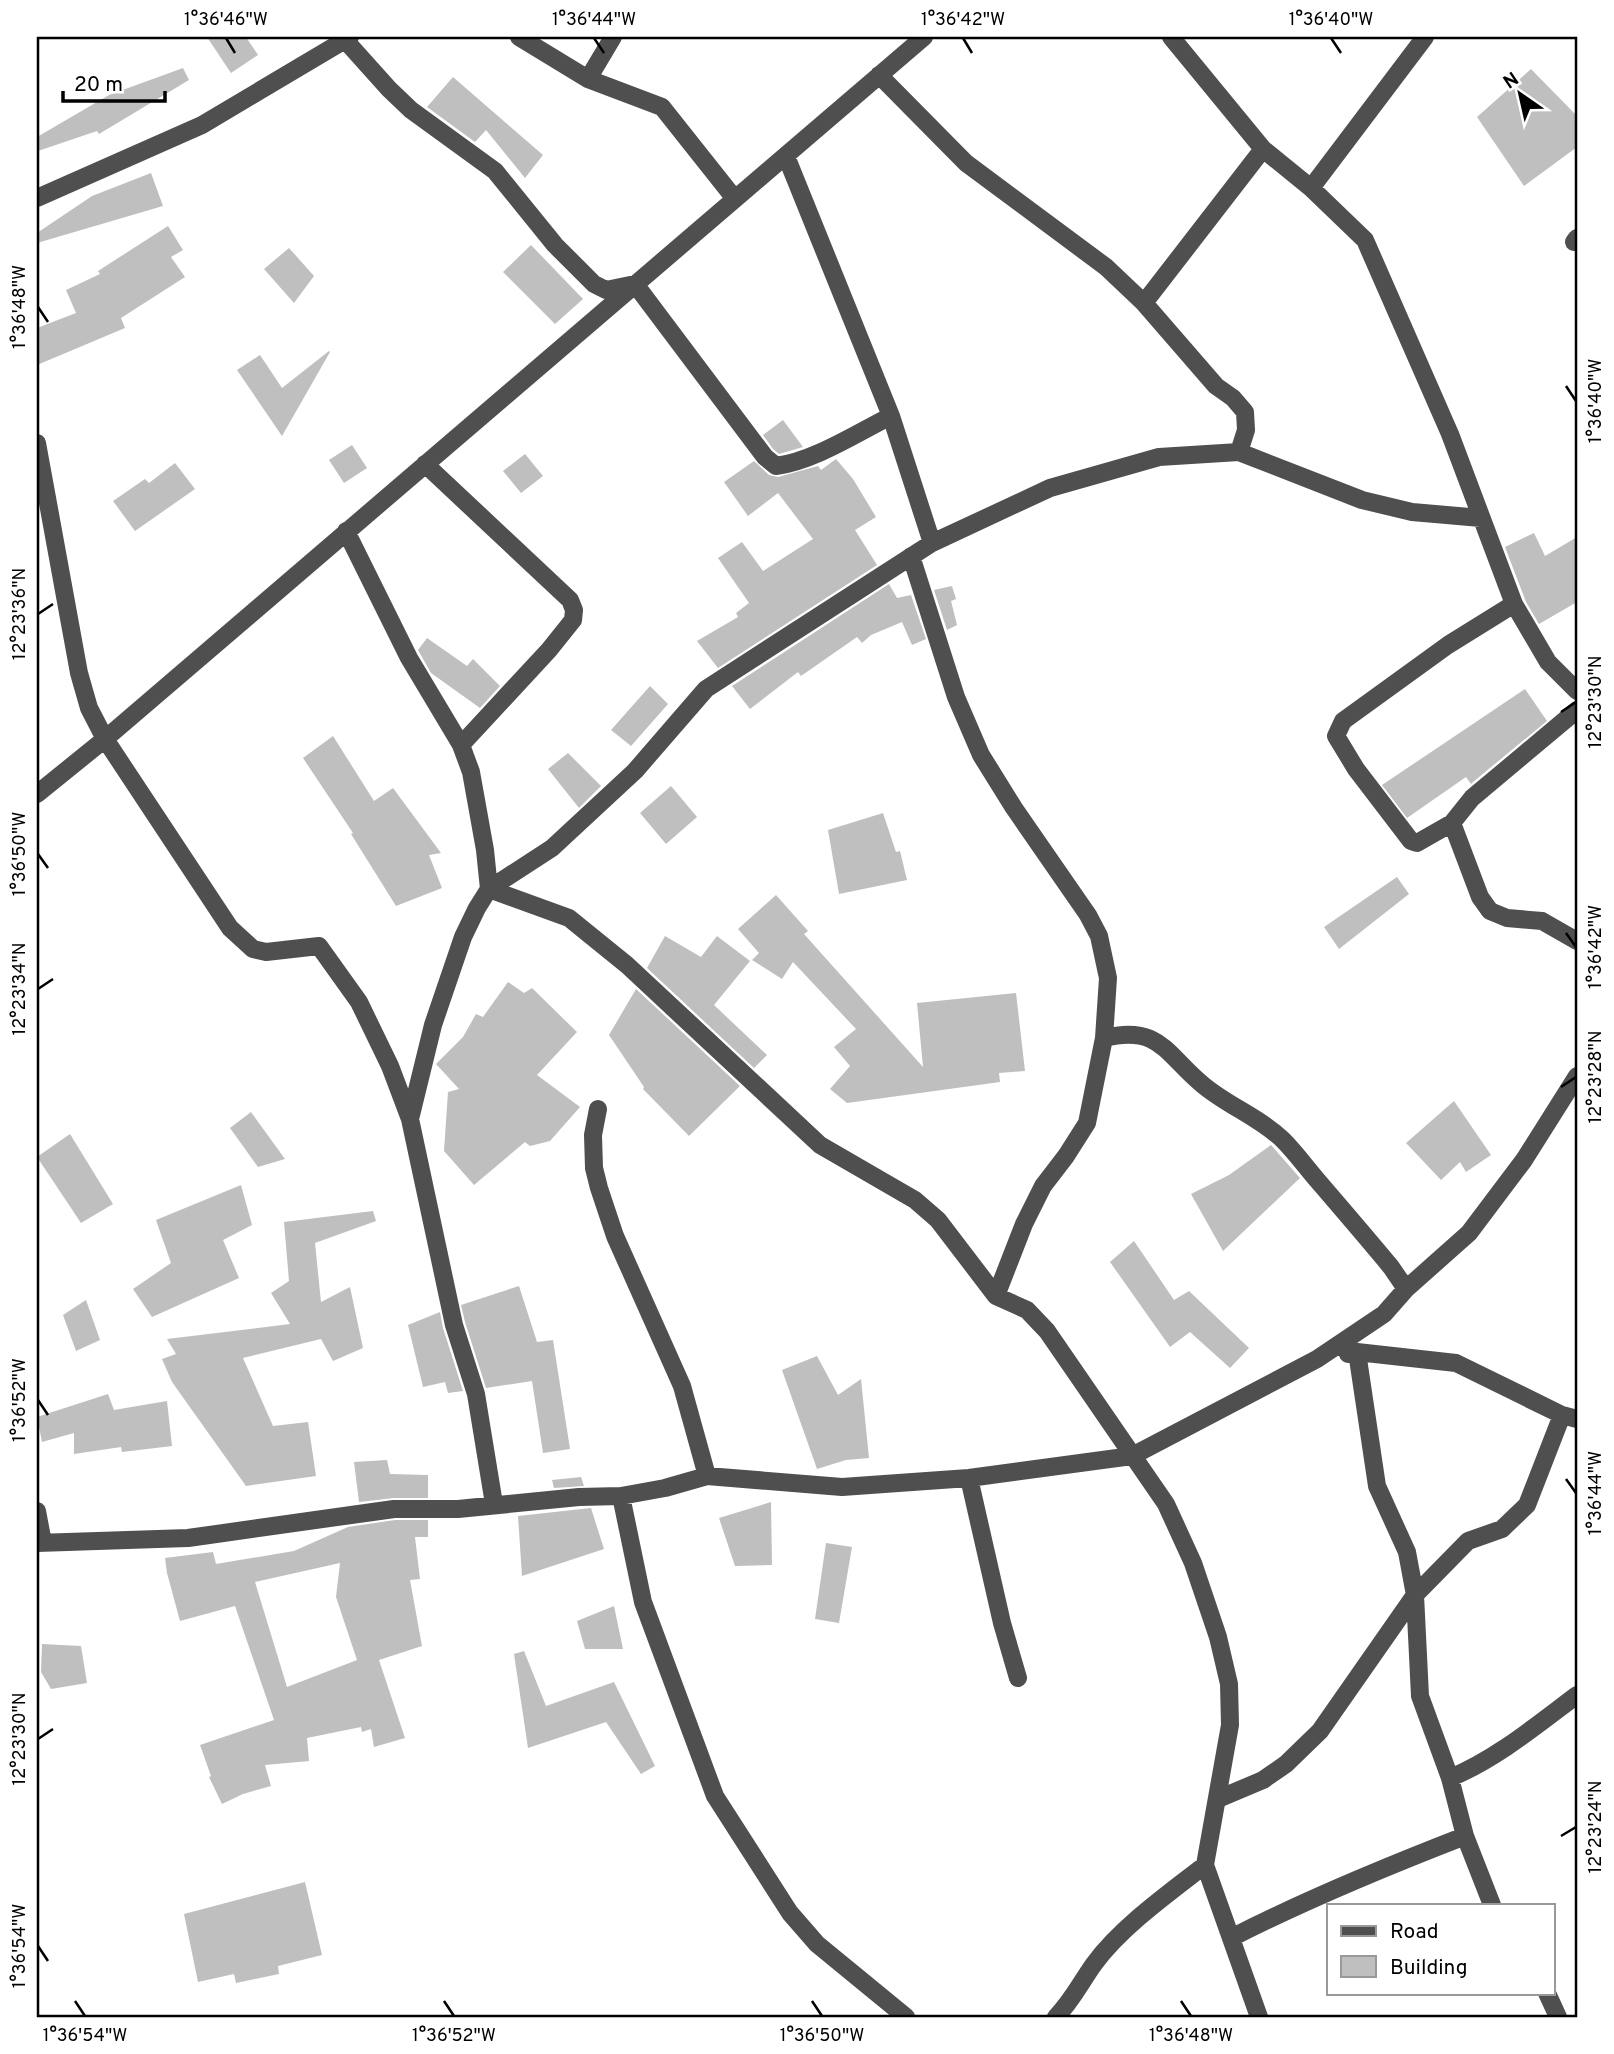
<svg xmlns="http://www.w3.org/2000/svg" width="1614" height="2054" font-family="Overpass,sans-serif">
<rect width="100%" height="100%" fill="#fff"/>
<path fill="#bfbfbf" fill-rule="evenodd" d="M 207,37 L 246,37 L 258,55 L 231,73 Z
M 183,68 L 189,80 L 99,134 L 97,131 L 38,151 L 37,137 L 109,95 Z
M 1531,69 L 1577,116 L 1577,147 L 1524,186 L 1477,117 Z
M 453,77 L 543,155 L 525,178 L 486,130 L 475,142 L 427,107 Z
M 151,173 L 163,206 L 37,243 L 37,233 L 92,196 Z
M 168,226 L 183,250 L 171,257 L 185,277 L 121,318 L 125,328 L 37,365 L 37,328 L 76,313 L 66,290 L 100,274 L 98,271 Z
M 531,245 L 583,299 L 555,324 L 503,272 Z
M 289,248 L 314,276 L 294,303 L 264,269 Z
M 329,351 L 330,352 L 282,436 L 237,370 L 260,355 L 282,388 Z
M 783,420 L 803,447 L 779,454 L 773,449 L 763,435 Z
M 352,445 L 367,468 L 344,483 L 329,460 Z
M 525,454 L 543,476 L 521,493 L 503,471 Z
M 836,459 L 853,479 L 876,517 L 855,530 L 877,565 L 718,668 L 697,641 L 738,617 L 736,613 L 749,603 L 718,558 L 742,542 L 763,571 L 813,539 L 778,493 L 748,516 L 724,482 L 754,461 L 769,475 L 778,477 L 818,466 L 821,470 Z
M 175,463 L 195,489 L 135,531 L 113,501 L 145,479 L 149,483 Z
M 1534,533 L 1545,556 L 1577,537 L 1577,602 L 1539,624 L 1526,602 L 1505,547 Z
M 889,584 L 897,598 L 911,595 L 926,639 L 912,645 L 902,622 L 871,635 L 862,643 L 857,637 L 801,676 L 798,672 L 750,709 L 732,686 Z
M 952,586 L 956,599 L 951,601 L 957,625 L 947,630 L 934,590 Z
M 427,638 L 467,666 L 473,659 L 500,686 L 480,708 L 431,673 L 418,650 Z
M 650,686 L 668,704 L 631,746 L 611,730 Z
M 1525,689 L 1547,721 L 1473,782 L 1471,784 L 1466,777 L 1407,818 L 1382,785 Z
M 333,736 L 374,801 L 393,788 L 441,853 L 429,855 L 442,888 L 396,906 L 351,834 L 353,833 L 303,758 Z
M 568,753 L 601,786 L 579,808 L 548,769 Z
M 671,786 L 697,817 L 666,844 L 640,813 Z
M 883,813 L 896,852 L 900,851 L 907,880 L 839,894 L 828,830 Z
M 1397,877 L 1409,894 L 1339,949 L 1324,927 Z
M 776,895 L 808,931 L 804,934 L 923,1067 L 917,1003 L 1016,993 L 1025,1071 L 999,1073 L 1000,1082 L 847,1103 L 830,1089 L 850,1066 L 834,1047 L 856,1029 L 793,962 L 782,979 L 752,960 L 759,953 L 738,929 Z
M 665,936 L 701,957 L 717,936 L 750,961 L 714,1005 L 767,1055 L 754,1068 L 647,968 Z
M 508,982 L 524,993 L 532,988 L 577,1032 L 537,1075 L 580,1107 L 550,1141 L 530,1146 L 525,1142 L 474,1185 L 444,1151 L 448,1092 L 459,1089 L 436,1064 L 463,1037 L 476,1014 L 483,1017 Z
M 636,989 L 740,1086 L 689,1136 L 643,1089 L 644,1087 L 609,1035 Z
M 1454,1101 L 1491,1155 L 1466,1172 L 1460,1162 L 1441,1180 L 1406,1143 Z
M 251,1112 L 285,1159 L 258,1167 L 230,1128 Z
M 70,1134 L 113,1204 L 81,1223 L 37,1157 Z
M 1271,1145 L 1300,1178 L 1223,1251 L 1191,1194 L 1229,1175 Z
M 241,1185 L 252,1225 L 223,1240 L 239,1278 L 152,1317 L 133,1289 L 171,1263 L 156,1220 Z
M 373,1211 L 376,1221 L 315,1243 L 321,1302 L 350,1287 L 363,1348 L 333,1361 L 321,1339 L 243,1358 L 273,1426 L 308,1422 L 316,1476 L 246,1486 L 172,1382 L 162,1359 L 176,1354 L 167,1339 L 290,1324 L 271,1293 L 289,1281 L 284,1222 Z
M 1134,1241 L 1174,1300 L 1189,1291 L 1249,1348 L 1230,1368 L 1190,1332 L 1170,1347 L 1110,1262 Z
M 519,1286 L 537,1342 L 553,1340 L 570,1449 L 543,1453 L 532,1381 L 486,1388 L 465,1322 L 461,1305 Z
M 86,1300 L 100,1340 L 76,1351 L 63,1315 Z
M 440,1312 L 443,1328 L 463,1391 L 448,1393 L 445,1382 L 423,1387 L 408,1325 Z
M 817,1356 L 838,1395 L 861,1379 L 869,1458 L 846,1460 L 817,1469 L 782,1370 Z
M 108,1394 L 114,1410 L 167,1401 L 172,1446 L 122,1452 L 121,1447 L 74,1454 L 74,1433 L 42,1442 L 37,1417 Z
M 387,1460 L 390,1474 L 428,1475 L 428,1498 L 394,1498 L 359,1502 L 354,1462 Z
M 581,1477 L 584,1486 L 554,1488 L 552,1480 Z
M 771,1502 L 772,1565 L 735,1566 L 719,1518 Z
M 591,1508 L 604,1549 L 522,1576 L 518,1516 Z
M 395,1520 L 428,1520 L 428,1537 L 415,1537 L 420,1579 L 410,1580 L 422,1646 L 379,1660 L 405,1738 L 374,1747 L 371,1729 L 362,1732 L 361,1727 L 307,1738 L 309,1761 L 265,1765 L 271,1786 L 243,1794 L 222,1804 L 209,1777 L 211,1776 L 200,1745 L 274,1720 L 235,1606 L 180,1621 L 167,1573 L 165,1558 L 213,1552 L 216,1564 L 294,1551 L 348,1527 ZM 340,1563 L 336,1597 L 357,1660 L 287,1687 L 255,1582 Z
M 826,1543 L 852,1547 L 839,1623 L 815,1619 Z
M 614,1606 L 623,1649 L 585,1649 L 577,1621 Z
M 42,1644 L 81,1646 L 87,1683 L 51,1689 L 41,1672 Z
M 524,1651 L 546,1706 L 614,1682 L 655,1766 L 641,1774 L 606,1722 L 528,1748 L 514,1654 Z
M 305,1882 L 322,1955 L 278,1966 L 279,1974 L 236,1983 L 234,1974 L 198,1982 L 184,1914 Z"/>
<g fill="none" stroke-linecap="round" stroke-linejoin="round">
<path stroke="#4f4f4f" stroke-width="18" d="M 519,37 L 588,79 L 662,107 L 735,199
M 1171,37 L 1263,149 L 1311,188 L 1365,240 L 1450,434 L 1514,604 L 1548,662 L 1577,691
M 345,40 L 389,89 L 411,110 L 495,171 L 555,245 L 594,284 L 606,290 L 635,284 L 765,457 L 776,466 C 814,461 857,433 891,416
M 879,75 L 966,163 L 1106,267 L 1144,303 L 1216,386 L 1233,398 L 1245,412 L 1246,430 L 1239,452
M 588,79 L 613,37
M 786,156 L 891,416 L 932,543
M 1311,188 L 1425,37
M 37,198 L 202,125 L 350,37
M 1574,242 L 1577,238
M 1144,303 L 1263,149
M 37,443 L 79,673 L 89,708 L 105,739 L 230,928 L 253,949 L 266,952 L 319,946 L 359,1002 L 390,1066 L 410,1119
M 425,464 L 570,600 L 574,610 L 573,620 L 549,650 L 461,745
M 346,531 L 409,658 L 461,745 L 471,772 L 485,850 L 489,889
M 911,556 L 956,697 L 981,755 L 1014,808 L 1088,915 L 1099,936 L 1108,978 L 1104,1038 L 1087,1123 L 1066,1156 L 1043,1186 L 1024,1224 L 996,1296
M 1577,710 L 1472,798 L 1452,823 L 1480,897 L 1490,911 L 1507,918 L 1542,921 L 1577,941
M 37,794 L 105,739 L 924,37
M 1452,823 L 1417,843 L 1411,841 L 1356,769 L 1336,736 L 1343,721 L 1448,645 L 1514,604
M 489,889 L 569,918 L 627,965 L 820,1145 L 915,1200 L 938,1220 L 996,1296 L 1027,1310 L 1047,1331 L 1166,1504 L 1193,1563 L 1218,1637 L 1229,1684 L 1230,1725 L 1205,1865 L 1259,2017
M 1104,1038 C 1160,1024 1166,1055 1203,1085 C 1228,1106 1259,1117 1283,1140 C 1295,1152 1306,1167 1318,1181 C 1342,1209 1367,1238 1391,1267 L 1406,1289
M 598,1109 L 593,1135 L 594,1168 L 599,1188 L 615,1236 L 682,1386 L 707,1476
M 1357,1352 L 1377,1486 L 1407,1552 L 1415,1595 L 1420,1696 L 1450,1778 L 1465,1836 L 1492,1905
M 1348,1354 L 1357,1352 L 1456,1363 L 1562,1415 L 1577,1419
M 969,1478 L 1002,1623 L 1018,1678
M 621,1496 L 643,1602 L 715,1796 L 790,1913 L 817,1944 L 906,2017
M 494,1504 L 476,1394 L 454,1325 L 410,1119 L 433,1025 L 463,937 L 477,908 L 489,889 L 552,848 L 635,771 L 706,689 L 932,543 L 1050,488 L 1159,457 L 1239,452 L 1362,500 L 1412,512 L 1481,518
M 37,1511 L 43,1543
M 37,1543 L 188,1538 L 394,1509 L 458,1509 L 579,1497 L 621,1496 L 665,1488 L 707,1476 L 842,1487 L 969,1478 L 1132,1456 L 1317,1359 L 1384,1314 L 1406,1289 L 1469,1233 L 1524,1160 L 1577,1076
M 1450,1778 C 1496,1759 1537,1725 1577,1695
M 1218,1799 L 1263,1780 L 1286,1764 L 1320,1731 L 1415,1595 L 1468,1541 L 1502,1529 L 1527,1505 L 1562,1415
M 1231,1938 C 1307,1899 1385,1867 1465,1836
M 1547,1993 L 1558,2017
M 1056,2017 C 1072,2001 1081,1982 1094,1964 C 1121,1927 1169,1893 1205,1865"/>
</g>
<path fill="none" stroke="#000" stroke-width="2.5" d="M 226,38 L 235,53M 594,38 L 604,53M 963,38 L 972,53M 1331,38 L 1341,53M 38,307 L 48,322M 1566,386 L 1576,401M 38,614 L 53,604M 1561,712 L 1576,702M 38,854 L 48,868M 1566,933 L 1576,947M 38,989 L 53,979M 1561,1087 L 1576,1077M 38,1400 L 48,1415M 1566,1479 L 1576,1493M 38,1739 L 53,1729M 1561,1836 L 1576,1827M 38,1946 L 48,1961M 75,2001 L 85,2016M 444,2001 L 454,2016M 812,2001 L 822,2016M 1181,2001 L 1191,2016"/>
<rect width="1614" height="2054" fill="none" stroke="#ffffff" stroke-width="77"/>
<rect x="1327" y="1904" width="228" height="91" fill="#ffffff" stroke="#999999" stroke-width="2"/>
<rect x="1341" y="1926" width="35" height="10" fill="#4f4f4f" stroke="#999999" stroke-width="2"/>
<text x="1390" y="1938" font-size="21" fill="#000000">Road</text>
<rect x="1341" y="1956" width="35" height="21" fill="#bfbfbf" stroke="#999999" stroke-width="2"/>
<text x="1390" y="1974" font-size="21" fill="#000000">Building</text>
<g transform="translate(1520 94) rotate(326)" stroke="#ffffff" stroke-width="5" paint-order="stroke">
<path d="M0-5L12 26L0 18L-12 26Z" fill="#000000"/>
<text y="-10" font-size="19" font-weight="bold" text-anchor="middle" fill="#000000">N</text>
</g>
<path d="M63 91v10h102v-10" fill="none" stroke="#000000" stroke-width="3.5"/>
<text x="74" y="91" font-size="21" fill="#000000" stroke="#ffffff" stroke-width="5" paint-order="stroke">20 m</text>
<rect x="38" y="38" width="1538" height="1978" fill="none" stroke="#000" stroke-width="2.5"/>
<g font-size="18" text-anchor="middle" fill="#000">
<text x="226" y="25">1°36'46"W</text>
<text x="594" y="25">1°36'44"W</text>
<text x="963" y="25">1°36'42"W</text>
<text x="1331" y="25">1°36'40"W</text>
<text transform="translate(19 307) rotate(-90)" y="6">1°36'48"W</text>
<text transform="translate(1595 401) rotate(-90)" y="6">1°36'40"W</text>
<text transform="translate(19 614) rotate(-90)" y="6">12°23'36"N</text>
<text transform="translate(1595 702) rotate(-90)" y="6">12°23'30"N</text>
<text transform="translate(19 854) rotate(-90)" y="6">1°36'50"W</text>
<text transform="translate(1595 947) rotate(-90)" y="6">1°36'42"W</text>
<text transform="translate(19 989) rotate(-90)" y="6">12°23'34"N</text>
<text transform="translate(1595 1077) rotate(-90)" y="6">12°23'28"N</text>
<text transform="translate(19 1400) rotate(-90)" y="6">1°36'52"W</text>
<text transform="translate(1595 1493) rotate(-90)" y="6">1°36'44"W</text>
<text transform="translate(19 1739) rotate(-90)" y="6">12°23'30"N</text>
<text transform="translate(1595 1827) rotate(-90)" y="6">12°23'24"N</text>
<text transform="translate(19 1946) rotate(-90)" y="6">1°36'54"W</text>
<text x="85" y="2041">1°36'54"W</text>
<text x="454" y="2041">1°36'52"W</text>
<text x="822" y="2041">1°36'50"W</text>
<text x="1191" y="2041">1°36'48"W</text>
</g>
</svg>
